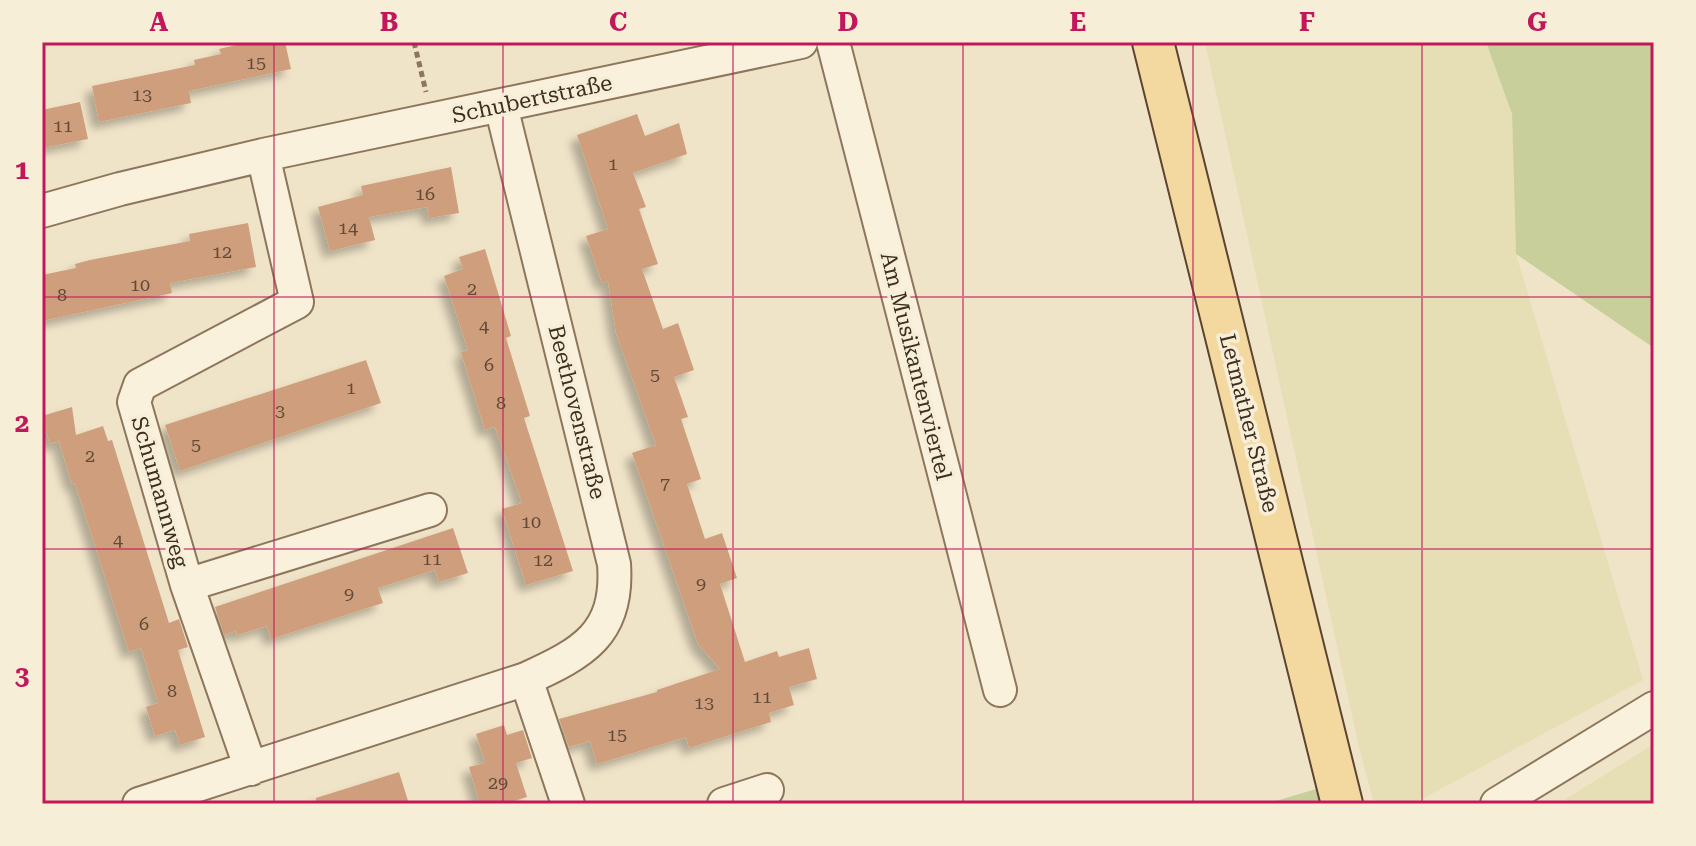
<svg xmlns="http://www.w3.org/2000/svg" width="1696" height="846" font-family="'Roboto Serif',serif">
<defs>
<filter id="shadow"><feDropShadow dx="-7" dy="7" stdDeviation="4" flood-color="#0004"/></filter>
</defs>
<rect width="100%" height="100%" fill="#f0e4c8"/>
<path fill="#e6deb5" d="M 1205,42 L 1486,42 L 1512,114 L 1516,254 L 1643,680 L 1413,804 L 1374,804 L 1359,747 Z
M 1654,744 L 1654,804 L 1558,804 Z"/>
<path fill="#c9cf9b" d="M 1486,42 L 1654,42 L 1654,348 L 1516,254 L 1512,114 Z
M 1316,789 L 1320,804 L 1266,804 Z"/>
<path fill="#cf9f7d" filter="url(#shadow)" d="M 249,42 L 285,42 L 291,69 L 189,91 L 191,103 L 99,122 L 92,86 L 195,65 L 194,60 L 221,54 L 219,49 Z
M 80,102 L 88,139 L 42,148 L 42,110 Z
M 637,114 L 645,136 L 679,123 L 687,154 L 633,173 L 646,207 L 639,209 L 658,264 L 642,269 L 663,329 L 678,323 L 694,370 L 674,377 L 688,417 L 681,419 L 701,479 L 687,484 L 705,539 L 722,533 L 737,578 L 720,584 L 745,662 L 777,651 L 779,657 L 809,648 L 817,679 L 789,687 L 794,705 L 769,713 L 771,722 L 689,748 L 686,737 L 597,764 L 590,741 L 569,747 L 559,719 L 657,692 L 657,690 L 720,669 L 698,644 L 632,453 L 656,445 L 616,333 L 608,281 L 602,283 L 586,236 L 608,229 L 577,135 Z
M 451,167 L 459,213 L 429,218 L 427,207 L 369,217 L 375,240 L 330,251 L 318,207 L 363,195 L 361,186 Z
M 248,223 L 256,267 L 170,283 L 172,293 L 42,321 L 42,275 L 76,268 L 75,264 L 90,260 L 190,241 L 189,234 Z
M 485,249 L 511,336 L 506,338 L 530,416 L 524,418 L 573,571 L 526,585 L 502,509 L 522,503 L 495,427 L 485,430 L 461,352 L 468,350 L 444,276 L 463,269 L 459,257 Z
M 366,360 L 381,403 L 180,471 L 165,425 Z
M 72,407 L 76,435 L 103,426 L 108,441 L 112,440 L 169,623 L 179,619 L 188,647 L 178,650 L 205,737 L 180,745 L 175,730 L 155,736 L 146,707 L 158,703 L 141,648 L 129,652 L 75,483 L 72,484 L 59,441 L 50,444 L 42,418 L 42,416 Z
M 453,528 L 468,573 L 439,582 L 435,570 L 378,588 L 383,603 L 271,639 L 267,626 L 237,635 L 236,631 L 224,635 L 215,607 Z
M 504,725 L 507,735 L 523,730 L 532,758 L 516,763 L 527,797 L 504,804 L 480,804 L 469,767 L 485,763 L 476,734 Z
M 399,772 L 409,804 L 316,804 L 316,798 Z"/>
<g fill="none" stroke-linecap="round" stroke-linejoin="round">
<defs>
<path id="minor" d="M 833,42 L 1000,690
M 42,211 L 120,189 L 263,155 L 801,42
M 187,585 L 430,510
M 526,679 L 568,804
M 251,769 L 187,585 L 134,402 L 140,385 L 297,302 L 263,155
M 139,804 L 526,679 C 583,653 619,634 614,564 L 501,106
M 724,804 L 767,790
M 1497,804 L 1654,708"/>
<path id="major" d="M 1153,42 L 1342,804"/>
</defs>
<use href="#minor" stroke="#8d765c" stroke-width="36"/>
<use href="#major" stroke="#5b4430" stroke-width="44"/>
<path stroke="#8d765c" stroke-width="5" stroke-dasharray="6 4" stroke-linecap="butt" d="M 414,42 L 426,92"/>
<use href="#minor" stroke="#faf1dc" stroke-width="32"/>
<use href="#major" stroke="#f3d9a0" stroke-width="40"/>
</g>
<path fill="none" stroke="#c2185b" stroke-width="2" stroke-opacity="0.55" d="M 274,42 L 274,804M 503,42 L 503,804M 733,42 L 733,804M 963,42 L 963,804M 1193,42 L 1193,804M 1422,42 L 1422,804M 42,297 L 1654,297M 42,549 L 1654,549"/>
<g text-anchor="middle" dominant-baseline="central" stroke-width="7" stroke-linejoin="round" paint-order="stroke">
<g font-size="18" fill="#624a37">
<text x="256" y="62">15</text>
<text x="142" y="94">13</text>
<text x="63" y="125">11</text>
<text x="613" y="163">1</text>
<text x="425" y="193">16</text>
<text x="348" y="227">14</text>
<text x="222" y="251">12</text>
<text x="140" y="284">10</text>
<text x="472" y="288">2</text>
<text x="62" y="294">8</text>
<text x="484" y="325">4</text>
<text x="489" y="364">6</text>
<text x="655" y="374">5</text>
<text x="351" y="387">1</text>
<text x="501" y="402">8</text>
<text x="280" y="410">3</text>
<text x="196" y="444">5</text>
<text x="90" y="455">2</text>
<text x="665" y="483">7</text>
<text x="531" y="521">10</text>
<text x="118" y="539">4</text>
<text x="432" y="558">11</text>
<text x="543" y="559">12</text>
<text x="701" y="583">9</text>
<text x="349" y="593">9</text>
<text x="144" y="623">6</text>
<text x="172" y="690">8</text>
<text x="762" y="696">11</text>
<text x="704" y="702">13</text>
<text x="617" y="734">15</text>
<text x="498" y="782">29</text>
</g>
<g font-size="22" fill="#3d2e20" stroke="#f7eed8">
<text transform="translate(532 99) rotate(-12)">Schubertstraße</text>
<text transform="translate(916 366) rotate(76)">Am Musikantenviertel</text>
<text transform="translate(577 412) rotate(76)">Beethovenstraße</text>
<text transform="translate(1249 423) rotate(76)">Letmather Straße</text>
<text transform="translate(160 492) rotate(74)">Schumannweg</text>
</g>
</g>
<rect width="1696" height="846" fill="none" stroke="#f7eed8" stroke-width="88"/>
<rect x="44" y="44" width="1608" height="758" fill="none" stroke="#c2185b" stroke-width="3"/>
<g font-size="26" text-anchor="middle" font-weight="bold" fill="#c2185b">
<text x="159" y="31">A</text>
<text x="389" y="31">B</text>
<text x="618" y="31">C</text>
<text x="848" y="31">D</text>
<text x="1078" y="31">E</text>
<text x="1307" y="31">F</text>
<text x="1537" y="31">G</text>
<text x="22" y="179">1</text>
<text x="22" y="432">2</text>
<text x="22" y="685">3</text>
</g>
</svg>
